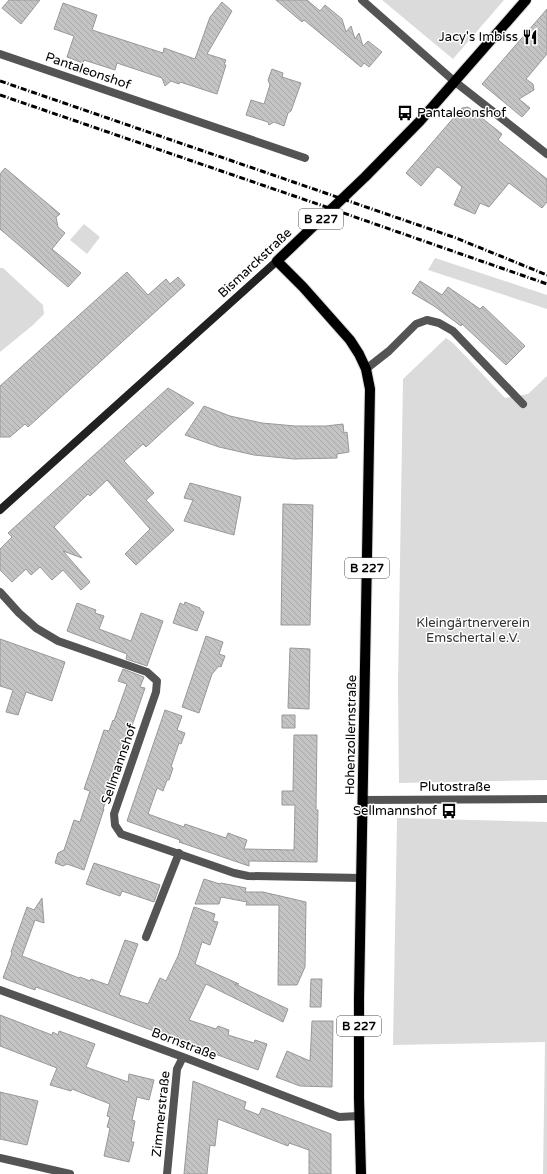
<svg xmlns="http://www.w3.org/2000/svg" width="547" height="1174" font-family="'Varela Round',sans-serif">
<defs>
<pattern id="building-back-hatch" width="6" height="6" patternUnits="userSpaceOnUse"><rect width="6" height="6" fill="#c4c4c4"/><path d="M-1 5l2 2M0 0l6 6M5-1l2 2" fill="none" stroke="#a7a7a7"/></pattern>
</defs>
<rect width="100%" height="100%" fill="#fff"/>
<path fill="#dbdbdb" d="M 382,0 L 504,0 L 453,59 Z
M 84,224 L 100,237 L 87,254 L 70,240 Z
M 435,258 L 547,295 L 547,309 L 428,270 Z
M 0,268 L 3,268 L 43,305 L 44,314 L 33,325 L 0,352 Z
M 446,338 L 453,343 L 505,398 L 528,394 L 547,376 L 547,780 L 399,783 L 398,683 L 403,379 Z
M 397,818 L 547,822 L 547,1174 L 543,1174 L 545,1042 L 393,1045 Z"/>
<path fill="url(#building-back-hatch)" stroke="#989898" d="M 9,0 L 40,0 L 21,24 L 2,8 Z
M 276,0 L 307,0 L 320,11 L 325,5 L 342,19 L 346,32 L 351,26 L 355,39 L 359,33 L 363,46 L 368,41 L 382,52 L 369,67 L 364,63 L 361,67 L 304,20 L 302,22 Z
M 222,2 L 232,11 L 207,54 L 226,60 L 224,65 L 226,65 L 217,94 L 180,82 L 179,84 L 171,81 L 165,86 L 162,78 L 117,63 L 115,70 L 84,60 L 83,63 L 67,57 L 74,36 L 54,29 L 63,3 L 97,15 L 92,30 L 163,53 L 164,48 L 195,59 L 210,17 Z
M 547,9 L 547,54 L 526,79 L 533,84 L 534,90 L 519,99 L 530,108 L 522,117 L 482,84 Z
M 272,69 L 283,73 L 282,77 L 301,83 L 291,111 L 288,113 L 284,126 L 274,122 L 269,125 L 268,122 L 246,115 L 251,100 L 264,104 L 270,85 L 268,80 Z
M 468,107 L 502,134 L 498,140 L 547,179 L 547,202 L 542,208 L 509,183 L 489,207 L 480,203 L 475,214 L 454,205 L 462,187 L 440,168 L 437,167 L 421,186 L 406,173 L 462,108 Z
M 5,168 L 60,214 L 56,217 L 58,227 L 65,233 L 52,249 L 81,273 L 68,287 L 0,229 L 0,174 Z
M 127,272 L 148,295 L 166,279 L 170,284 L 178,277 L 185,285 L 28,427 L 25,424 L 10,437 L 0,437 L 0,386 Z
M 420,281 L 442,295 L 448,287 L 480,309 L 483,306 L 525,346 L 506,365 L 462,324 L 461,326 L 434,306 L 412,293 Z
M 168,388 L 194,403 L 146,447 L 143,444 L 124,461 L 154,493 L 146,500 L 174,530 L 136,565 L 125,554 L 150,529 L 107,480 L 90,496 L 88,494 L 54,527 L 82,558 L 63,551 L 90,582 L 81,590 L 63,570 L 52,580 L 40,567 L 31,575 L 26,569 L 12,582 L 0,570 L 0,549 L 12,537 L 8,533 Z
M 204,406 L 230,416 L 262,423 L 295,426 L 326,426 L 343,424 L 344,433 L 347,432 L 349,452 L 337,454 L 337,458 L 294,459 L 254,455 L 219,447 L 185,435 Z
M 190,483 L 241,497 L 234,535 L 184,521 L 193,500 L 184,498 Z
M 283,504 L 313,505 L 310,625 L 281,625 Z
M 185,602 L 200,608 L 200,610 L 204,612 L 197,631 L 173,623 L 180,603 L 184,605 Z
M 77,603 L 96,610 L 95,613 L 104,616 L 99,629 L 131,641 L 141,613 L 163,621 L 147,666 L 126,659 L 127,654 L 67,631 Z
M 206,636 L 223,642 L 219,654 L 225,656 L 221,667 L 219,666 L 212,674 L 199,713 L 182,707 Z
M 0,639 L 65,662 L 52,701 L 26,692 L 18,715 L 6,712 L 13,690 L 0,686 Z
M 290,648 L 310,649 L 309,709 L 288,708 Z
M 123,669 L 144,677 L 140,687 L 145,688 L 108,795 L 103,809 L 104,809 L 84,870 L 67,864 L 63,866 L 55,863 L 58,853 L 64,850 L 74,820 L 80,822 L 90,791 L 84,789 L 94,760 L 104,730 L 109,731 L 113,720 L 114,721 L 127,684 L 118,681 Z
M 165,710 L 182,716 L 177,730 L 185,733 L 181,744 L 179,743 L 171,767 L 173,768 L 169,780 L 167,780 L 163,791 L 157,788 L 148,814 L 184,827 L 185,824 L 226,838 L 228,833 L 247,840 L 244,849 L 294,850 L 295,805 L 282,805 L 282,791 L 293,791 L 294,735 L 317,735 L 316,810 L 318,810 L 317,862 L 249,861 L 249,866 L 179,842 L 180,840 L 127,821 Z
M 282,715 L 295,715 L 295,728 L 282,728 Z
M 94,863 L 160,885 L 154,902 L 122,891 L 120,896 L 86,884 Z
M 204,879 L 220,884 L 221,883 L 246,888 L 245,892 L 263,892 L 306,902 L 305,967 L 297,985 L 278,985 L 279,905 L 246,905 L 247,902 L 221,897 L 219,904 L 195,904 Z
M 42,898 L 44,923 L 35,920 L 22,956 L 79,978 L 80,977 L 90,981 L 91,979 L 108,985 L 125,940 L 138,944 L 119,995 L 148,1004 L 160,978 L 166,981 L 178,956 L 194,907 L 215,914 L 213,921 L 218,922 L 210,945 L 202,942 L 195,964 L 239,984 L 235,984 L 288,1009 L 283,1022 L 206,984 L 189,1020 L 216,1029 L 218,1026 L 229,1030 L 228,1035 L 254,1043 L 255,1040 L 267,1044 L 258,1070 L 71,1000 L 36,987 L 35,990 L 3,978 L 12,953 L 11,952 L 27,907 L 34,910 Z
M 311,979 L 322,979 L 321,1007 L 310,1007 Z
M 0,1015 L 52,1035 L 53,1032 L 58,1035 L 59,1031 L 95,1044 L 86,1067 L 128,1082 L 129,1074 L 154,1080 L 149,1100 L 137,1097 L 132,1120 L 135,1121 L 131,1142 L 134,1142 L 129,1162 L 104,1156 L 110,1128 L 107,1127 L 110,1117 L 107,1116 L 110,1104 L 72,1089 L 71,1091 L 50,1085 L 57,1068 L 0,1046 Z
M 312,1021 L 333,1021 L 332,1087 L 300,1086 L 276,1077 L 287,1051 L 310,1061 Z
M 193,1081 L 246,1102 L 244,1109 L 259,1115 L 262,1108 L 331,1134 L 331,1174 L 309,1174 L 309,1150 L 289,1143 L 288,1146 L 218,1119 L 215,1146 L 210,1145 L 207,1174 L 184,1174 Z
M 0,1092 L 38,1101 L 27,1145 L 0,1139 Z"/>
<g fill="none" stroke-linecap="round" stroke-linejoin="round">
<defs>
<path id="primary" d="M 361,1174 L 359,1098 L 359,998 L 370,389 L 366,369 L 359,354 L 350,340 L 303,287 L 277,261 L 365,177 L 420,121 L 526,0"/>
</defs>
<use href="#primary" stroke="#dbdbdb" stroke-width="12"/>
<path stroke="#545454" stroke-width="8" d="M 362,0 L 454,81 L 547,154
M 0,54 L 305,158
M 366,369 L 389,351 L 416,324 L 427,320 L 439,323 L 453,331 L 523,404
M 0,592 L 19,613 L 36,628 L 58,641 L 147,672 L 157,681 L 156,692 L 114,814 L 115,825 L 121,834 L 234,873 L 248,876 L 362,878
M 363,800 L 547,799
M 146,937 L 179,853
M 0,990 L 183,1057 L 339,1117 L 359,1116
M 0,1158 L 70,1174
M 167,1174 L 177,1069 L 183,1057"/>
<path stroke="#212121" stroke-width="8" d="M 0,510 L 277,261"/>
<use href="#primary" stroke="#000" stroke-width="10"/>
<path stroke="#000" stroke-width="3" stroke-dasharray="6 2 1 2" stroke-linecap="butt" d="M 0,81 L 456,238 L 547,275
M 0,95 L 332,209 L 547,284"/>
</g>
<defs>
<symbol id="restaurant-bare" viewBox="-9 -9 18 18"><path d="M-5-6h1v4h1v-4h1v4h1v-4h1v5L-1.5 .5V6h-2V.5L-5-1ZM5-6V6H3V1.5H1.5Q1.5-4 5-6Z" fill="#000" stroke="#fff" stroke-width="2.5" paint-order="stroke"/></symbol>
<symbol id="bus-bare" viewBox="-9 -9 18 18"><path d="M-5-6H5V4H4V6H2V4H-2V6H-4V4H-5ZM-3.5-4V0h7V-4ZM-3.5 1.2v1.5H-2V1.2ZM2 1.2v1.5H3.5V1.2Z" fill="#000" stroke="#fff" stroke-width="2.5" paint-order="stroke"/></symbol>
</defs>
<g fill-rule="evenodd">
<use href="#restaurant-bare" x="519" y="26" width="22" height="22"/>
<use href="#bus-bare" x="394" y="102" width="22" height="22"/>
<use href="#bus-bare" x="438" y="800" width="22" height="22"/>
</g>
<g text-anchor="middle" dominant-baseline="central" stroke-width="3" stroke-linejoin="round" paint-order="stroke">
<g fill="#fff" stroke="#4c4c4c" stroke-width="1">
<rect x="299" y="209" width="44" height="20" rx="3"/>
<rect x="345" y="558" width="44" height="20" rx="3"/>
<rect x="337" y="1016" width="44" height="20" rx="3"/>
</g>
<g font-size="12" font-weight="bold" fill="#000">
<text x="321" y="219">B 227</text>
<text x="367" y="568">B 227</text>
<text x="359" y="1026">B 227</text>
</g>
<g font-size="13" fill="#000" stroke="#fff" text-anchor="end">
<text x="518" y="37">Jacy's Imbiss</text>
<text x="417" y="113" text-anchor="start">Pantaleonshof</text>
<text x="437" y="811">Sellmannshof</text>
</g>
<g font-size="13" fill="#000" stroke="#fff">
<text transform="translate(88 71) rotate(19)">Pantaleonshof</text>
<text transform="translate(255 263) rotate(-43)">Bismarckstraße</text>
<text transform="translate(351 735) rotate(-89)">Hohenzollernstraße</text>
<text transform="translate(119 764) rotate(-71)">Sellmannshof</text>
<text x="455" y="787">Plutostraße</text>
<text transform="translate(184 1044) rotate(21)">Bornstraße</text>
<text transform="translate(161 1114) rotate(-84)">Zimmerstraße</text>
</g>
<g font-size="13" fill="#323232" stroke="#fff">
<text x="473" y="623">Kleingärtnerverein<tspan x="473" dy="15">Emschertal e.V.</tspan></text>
</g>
</g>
</svg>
